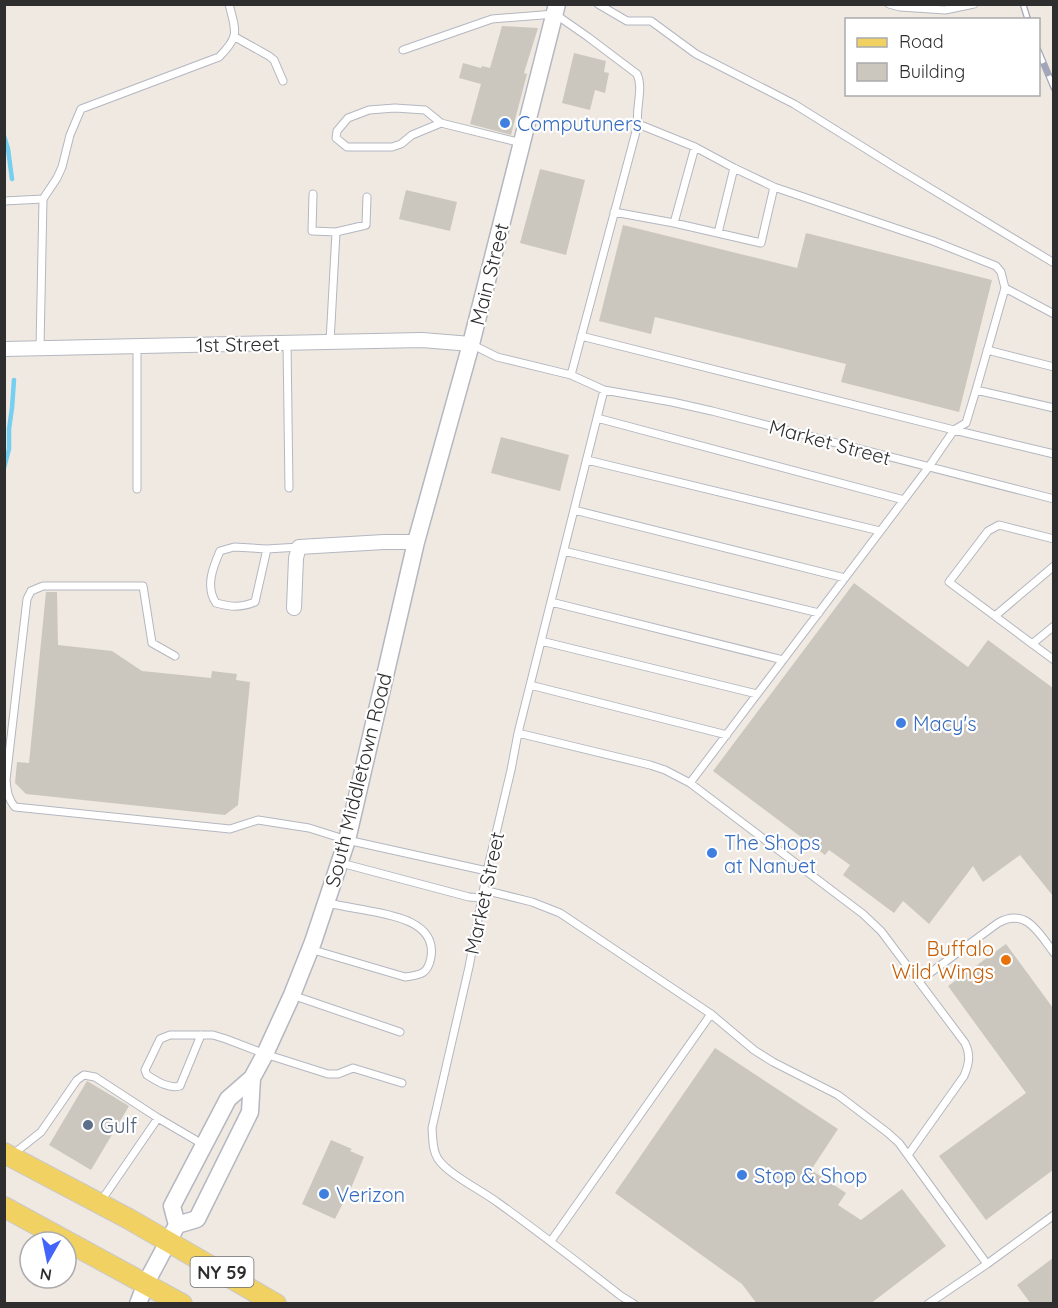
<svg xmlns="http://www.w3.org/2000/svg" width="1058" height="1308" font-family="Quicksand,sans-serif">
<rect width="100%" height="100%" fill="#efe9e1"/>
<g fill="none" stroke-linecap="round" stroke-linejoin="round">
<path stroke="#75cff0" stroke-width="4.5" d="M 4,136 L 8,149 L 12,179
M 4,468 L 9,449 L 9,429 L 12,408 L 14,380"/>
</g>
<path fill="#cbc7bf" d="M 502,26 L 538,28 L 524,73 L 527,74 L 511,135 L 470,124 L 481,84 L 459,78 L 463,63 L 481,68 L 482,66 L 490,68 Z
M 574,53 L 606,61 L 604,72 L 609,73 L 605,93 L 595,90 L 590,110 L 562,103 Z
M 540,169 L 585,180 L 566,255 L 520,243 Z
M 406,190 L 457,202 L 450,231 L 399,219 Z
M 623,225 L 797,268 L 806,233 L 992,280 L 959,412 L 841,382 L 846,364 L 655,317 L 651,334 L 599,321 Z
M 501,437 L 569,455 L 560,491 L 491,473 Z
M 854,583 L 968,667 L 988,640 L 1053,688 L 1053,896 L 1020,855 L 983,882 L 973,866 L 929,924 L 903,901 L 894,913 L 843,875 L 850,865 L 829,850 L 825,855 L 713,771 Z
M 46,592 L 57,592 L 58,645 L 112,651 L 142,671 L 211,678 L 212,671 L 237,674 L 236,680 L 250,682 L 238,805 L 225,815 L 26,794 L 15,783 L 17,762 L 29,763 Z
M 1006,944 L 1053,1008 L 1053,1170 L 986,1220 L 939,1156 L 1026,1093 L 948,986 Z
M 715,1048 L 838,1129 L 811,1170 L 846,1193 L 838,1205 L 861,1220 L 902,1189 L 946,1246 L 870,1304 L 757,1304 L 742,1284 L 615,1193 Z
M 87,1081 L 129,1106 L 91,1170 L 49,1145 Z
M 331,1140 L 352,1149 L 350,1151 L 364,1157 L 349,1193 L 348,1193 L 335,1219 L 302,1204 Z
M 1053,1258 L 1053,1304 L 1031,1304 L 1017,1285 Z"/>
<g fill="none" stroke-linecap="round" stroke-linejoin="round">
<defs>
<path id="service" d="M 598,4 L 627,21 L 651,21 L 696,54 L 794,104 L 895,167 L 1054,263
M 889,4 L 900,7 L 945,10 L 974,4
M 235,37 L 269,56 L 274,60 L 283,81
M 403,50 L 492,19 L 555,14 L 588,37 L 637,74 C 644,89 635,108 638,124
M 441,123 L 412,135 L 401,144 L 392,147 L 347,147 L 336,138 L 337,131 L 348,118 L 369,110 L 395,108 L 425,110 L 441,123 L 522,143
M 774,187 L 933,241 L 996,266 L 1001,272 L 1005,288
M 313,194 L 312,231 L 336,232 L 366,225 L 367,197
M 4,201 L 43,199
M 674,223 L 695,147
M 718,233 L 734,168
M 1054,314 L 1005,288 L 976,390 L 1054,408
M 581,336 L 954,430 L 928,468 L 690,783
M 330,342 L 336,232
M 287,343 L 289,488
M 471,344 L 497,357 L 571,375 L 604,390 L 672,402 L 712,411 L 1054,499
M 40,348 L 43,199 L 57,178 L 62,167 L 70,135 L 81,109 L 219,57 C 240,36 236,32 229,4
M 987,350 L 1054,367
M 571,375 L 638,124 L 695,147 L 734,168 L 774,187 L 761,243 L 674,223 L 614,212
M 604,390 L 518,733 L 511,770 L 487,871 L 469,967 L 432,1128 C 433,1138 432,1150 438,1159 C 449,1175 481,1190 497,1202 C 539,1232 580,1264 621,1296 L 634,1304
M 597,418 L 904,500
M 954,430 L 1054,454
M 954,430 L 966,423 L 976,390
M 587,460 L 880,531
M 137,489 L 137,346
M 574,510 L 845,578
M 1054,539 L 999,525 L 988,531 L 949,582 L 1054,660
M 267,549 L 255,602 C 240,608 231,607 216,603 C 205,587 213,567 220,551 L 234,547 L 267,549 L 299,547
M 564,551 L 819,613
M 551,602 L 783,660
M 995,616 L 1054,566
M 541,641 L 757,694
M 1032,644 L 1054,626
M 175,656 L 152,643 L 143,586 L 43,586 L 31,591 L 27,599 L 6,780 C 7,791 8,799 15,807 L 230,829 L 258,820 L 309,828 L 347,840 L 487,871
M 530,685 L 727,735
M 518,733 L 650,765 L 665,770 L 690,783 L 863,914 L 881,931 L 965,1043 C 971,1055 969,1064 964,1076 L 908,1155
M 341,863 L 469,897 L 483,898
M 484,890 L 532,902 L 560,913 L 711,1014 L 754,1050 L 773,1062 L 838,1095 L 888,1133 L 899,1143 L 987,1264
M 310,949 L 405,977 C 421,975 428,974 431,957 C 437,919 385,914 359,909 C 348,907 337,905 327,903
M 919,981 L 998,923 C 1026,907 1039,933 1054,953
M 292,995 L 400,1032
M 201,1035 L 180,1086 C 168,1089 157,1081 147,1075 L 145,1070 L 160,1039 L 170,1035 L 213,1035 L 226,1039 L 265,1054 L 328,1074 L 338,1074 L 353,1068 L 402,1083
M 12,1155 L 41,1132 L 77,1080 L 84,1075 L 95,1077 L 158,1118
M 101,1201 L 158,1118 L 204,1145
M 551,1241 L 711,1014
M 928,1304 L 987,1264 L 1054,1215"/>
<path id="minor" d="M 4,349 L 422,340 L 471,344
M 294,608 L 296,558 L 299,547 L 384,542 L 416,542"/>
<path id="tertiary" d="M 177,1225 L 172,1206 L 228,1099 L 252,1078 L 265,1054 L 292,995 L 313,942 L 347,840 L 416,542 L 471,344 L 557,4
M 138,1304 L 146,1283 L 177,1225 L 197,1219 L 250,1112 L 252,1078"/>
<path id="primary" d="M 4,1153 L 129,1219 L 276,1304
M 4,1207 L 182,1304"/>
</defs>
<use href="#service" stroke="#b4b7c1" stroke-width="9"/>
<use href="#minor" stroke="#b4b7c1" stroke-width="16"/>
<use href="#tertiary" stroke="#b4b7c1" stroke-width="19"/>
<use href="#primary" stroke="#c9c9c9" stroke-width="22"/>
<use href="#service" stroke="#fff" stroke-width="7"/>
<use href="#minor" stroke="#fff" stroke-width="14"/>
<use href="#tertiary" stroke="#fff" stroke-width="16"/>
<use href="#primary" stroke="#f2d163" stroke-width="20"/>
<defs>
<path id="rail" d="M 1023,4 L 1028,20
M 1038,50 L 1054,88"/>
</defs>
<use href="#rail" stroke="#a3a6b8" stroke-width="7"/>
<use href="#rail" stroke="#fff" stroke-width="4.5" stroke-dasharray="14" stroke-linecap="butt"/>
</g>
<g fill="#3f7fe0" stroke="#fff" stroke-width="2">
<circle cx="505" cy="123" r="6"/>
<circle cx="901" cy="723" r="6"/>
<circle cx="712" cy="853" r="6"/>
<circle cx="742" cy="1175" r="6"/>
<circle cx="324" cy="1194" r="6"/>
</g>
<circle fill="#e8710a" stroke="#fff" stroke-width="2" cx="1006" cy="960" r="6"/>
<circle fill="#5c6f8a" stroke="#fff" stroke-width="2" cx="88" cy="1125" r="6"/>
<g text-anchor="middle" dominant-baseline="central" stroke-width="4.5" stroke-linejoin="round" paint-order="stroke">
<rect fill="#fff" stroke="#6d6d6d" stroke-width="1.5" x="190.5" y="1257" width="63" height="30" rx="4.5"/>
<g font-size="18" font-weight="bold" fill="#2e2e2e">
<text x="222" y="1272">NY 59</text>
</g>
<g font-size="20" fill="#366cbe" stroke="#fff" text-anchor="start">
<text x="517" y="123">Computuners</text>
<text x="913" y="723">Macy's</text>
<text x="724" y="842">The Shops<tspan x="724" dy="23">at Nanuet</tspan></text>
<text x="754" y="1175">Stop &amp; Shop</text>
<text x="336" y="1194">Verizon</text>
</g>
<g font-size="20" fill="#2e2e2e" stroke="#fff">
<text transform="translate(489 274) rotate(-76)">Main Street</text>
<text transform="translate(238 344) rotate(-1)">1st Street</text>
<text transform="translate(830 442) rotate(15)">Market Street</text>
<text transform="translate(358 780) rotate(-76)">South Middletown Road</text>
<text transform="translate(484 893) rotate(-78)">Market Street</text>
</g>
<g font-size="20" fill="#c56008" stroke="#fff" text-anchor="end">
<text x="994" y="948">Buffalo<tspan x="994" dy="23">Wild Wings</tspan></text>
</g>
<g font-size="20" fill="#4e5e75" stroke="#fff" text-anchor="start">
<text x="100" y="1125">Gulf</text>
</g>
</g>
<rect width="1058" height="1308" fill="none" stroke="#2e2e2e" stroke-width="12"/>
<rect x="845" y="18" width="195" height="78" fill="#ffffff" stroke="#ababab" stroke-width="1.5"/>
<rect x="857" y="38" width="30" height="9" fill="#f2d163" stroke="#ababab" stroke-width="1.5"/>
<text x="899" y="48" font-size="18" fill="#2e2e2e">Road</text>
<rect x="857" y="63" width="30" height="18" fill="#cbc7bf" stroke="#ababab" stroke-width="1.5"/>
<text x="899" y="78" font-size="18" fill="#2e2e2e">Building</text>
<g transform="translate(48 1260) rotate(189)"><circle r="28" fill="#ffffff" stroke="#ababab" stroke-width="1.5"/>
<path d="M0-4.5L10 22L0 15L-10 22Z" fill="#4264fb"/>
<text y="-9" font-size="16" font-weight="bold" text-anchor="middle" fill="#2e2e2e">N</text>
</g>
</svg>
